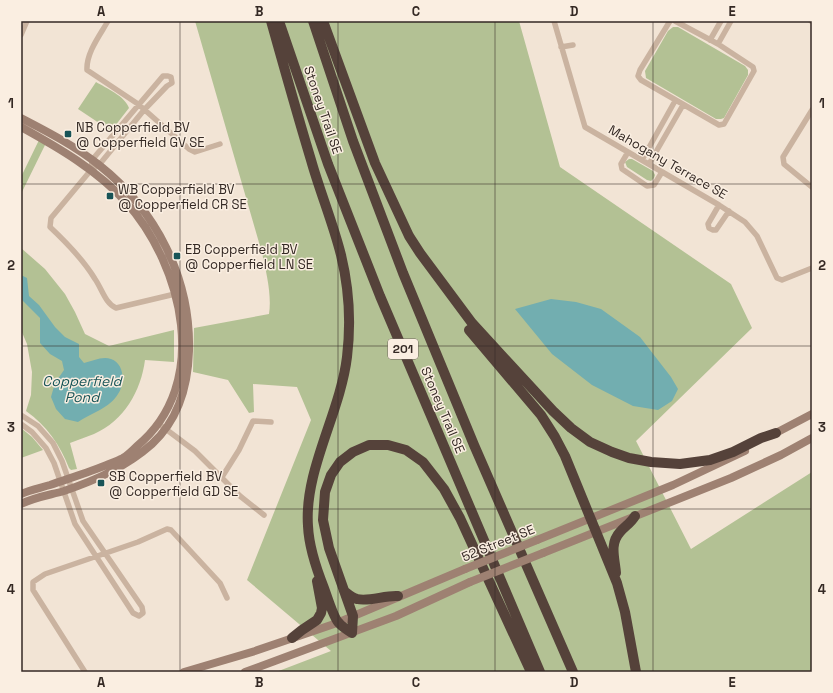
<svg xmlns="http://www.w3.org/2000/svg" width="833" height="693" font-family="'Space Grotesk',sans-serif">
<rect width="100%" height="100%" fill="#f2e4d5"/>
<path fill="#b3c194" d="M 195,21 L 519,21 L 560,167 L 731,284 L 752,328 L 636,441 L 691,549 L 812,472 L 812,672 L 276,672 L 331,651 L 247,580 L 311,420 L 297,387 L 253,384 L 254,412 L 249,413 L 228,380 L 193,372 L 194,328 L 269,314 C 272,295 266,271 262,253 Z
M 673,27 L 678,27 L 745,66 L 748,70 L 748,75 L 724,118 L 721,119 L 716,119 L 646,78 L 645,71 L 668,31 Z
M 96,82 C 106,88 125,96 129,108 L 111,131 L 78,109 Z
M 39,140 L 46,143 L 21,194 L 21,177 Z
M 629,159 L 632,159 L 653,171 L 655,175 L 654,178 L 651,181 L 647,180 L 627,167 L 625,162 Z
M 21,248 L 45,269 L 65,294 L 75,312 L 85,334 L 109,346 L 174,330 L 174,362 L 145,360 C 141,391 124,421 94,434 C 86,437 78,440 70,443 L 77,469 L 71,470 L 69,468 C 60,445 47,426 26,411 L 31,395 L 32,372 L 27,344 L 21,330 Z
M 21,428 L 32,437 L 43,450 L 21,458 Z"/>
<path fill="#72aeb0" d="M 21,275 L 27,278 L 29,296 L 39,305 L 55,327 L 65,337 L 79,344 L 79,357 L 84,363 C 93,361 102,356 111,359 C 125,364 125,384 118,394 C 111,407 90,414 78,422 L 65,419 L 56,409 L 51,397 L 55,383 L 64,370 L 62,361 L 50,354 L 40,343 L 40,318 L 21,299 Z
M 551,299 L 576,302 L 601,309 L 640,337 L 671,377 L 678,389 L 672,401 L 658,410 L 633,406 L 592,385 L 552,354 L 515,309 Z"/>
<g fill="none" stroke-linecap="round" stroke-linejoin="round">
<path stroke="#cab3a0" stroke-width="5.5" d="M 108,21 C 100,35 86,53 87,70 L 138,104 L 189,149 L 195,152 L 220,144
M 554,21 L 585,127 L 719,205 L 745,222 L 757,236 L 777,278 L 782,280 L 812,268
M 670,21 L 640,70 L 638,76 L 641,80 L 719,125 L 724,124 L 754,71 L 753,67 L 718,44 L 675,21
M 811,21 L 812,21
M 21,35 L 27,21
M 710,40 L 721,21
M 718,44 L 731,21
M 561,47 L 573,45
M 812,110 L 783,157 L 784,164 L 812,187
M 628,152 L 621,164 L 622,169 L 647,186 L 654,185 L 662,172
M 642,160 L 675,101
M 649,164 L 683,105
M 91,170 L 92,160 L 163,76 L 168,76 L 171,77 L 172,83 L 167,86 L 144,110 L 99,165 L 91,170 L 51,218 L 50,227 C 67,243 83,259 95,279 C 102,289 105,303 116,308 L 175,294
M 719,205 L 708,224 L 709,228 L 713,230 L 716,230 L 729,211
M 21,415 L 38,426 L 53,443 L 62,461 L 83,521 L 142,607 L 143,613 L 139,616 L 133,613 L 75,524 L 54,463 L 46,448 L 32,432 L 21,424
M 159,424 L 195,451 L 240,496 L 264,515
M 222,477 L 239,450 L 253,421 L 271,422
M 85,672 L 33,590 L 33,582 L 45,574 L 138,542 L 167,529 L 171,530 L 220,583 L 227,598"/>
<path stroke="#9e8172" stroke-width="8" d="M 21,118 C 48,132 75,146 99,165 C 156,210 191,278 189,351 C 188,386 178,420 152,444 C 126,467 96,480 64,491 C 50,495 35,497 21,504
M 21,127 C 59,148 97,170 126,202 C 183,266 212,384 137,446 C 133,450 128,455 123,458 C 119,460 114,462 109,464 C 90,472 70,478 50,485 C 40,488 30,490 21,494
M 772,435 L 812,414
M 537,540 L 673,485 L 745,451
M 543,553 L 731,478 L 781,455 L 812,438
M 184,672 L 255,651 L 337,623 L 465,569
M 245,672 L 396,616 L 470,582"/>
<path stroke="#55423a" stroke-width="10" d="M 271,21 C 284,67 297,114 311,160 C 320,192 333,223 341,255 C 349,288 351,324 347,357 C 340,414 304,470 308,526 C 309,548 316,568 324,588 C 327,596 334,619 339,623 C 342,627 348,630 352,633
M 279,21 L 328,164 L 380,296 L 540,672
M 313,21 L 353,141 L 403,273 L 474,445 L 573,672
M 323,21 L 375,163 L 409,236 L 420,253 L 472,323 L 553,411 L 571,428 L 590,442 L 612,452 L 629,458 L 651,462 L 680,464 L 710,460 L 733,452 L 761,438 L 776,433
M 469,330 L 541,415 L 555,437 L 565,456 L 617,583 L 625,612 L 636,672
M 616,573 C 615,559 609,544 620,532 C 625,526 631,523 635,516
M 344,591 C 348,594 352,598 357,599 C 369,602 385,595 398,596
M 352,633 L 353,616 L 329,548 L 323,520 L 325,492 L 331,475 L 340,462 L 353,452 L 369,445 L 388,445 L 406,450 L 423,462 L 444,489 L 460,518 L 531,672
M 292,638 L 302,630 L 317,620 L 321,613 L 322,608 L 317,581"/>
<path stroke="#9e8172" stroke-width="8" d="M 465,569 L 537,540
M 470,582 L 543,553"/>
</g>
<path fill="none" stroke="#342924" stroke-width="1" stroke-opacity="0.55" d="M 180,21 L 180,672M 338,21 L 338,672M 495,21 L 495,672M 653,21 L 653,672M 21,184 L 812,184M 21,346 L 812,346M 21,509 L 812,509"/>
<g fill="#185457" stroke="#faeee1" stroke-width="1.5">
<rect x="64" y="130" width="8" height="8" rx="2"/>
<rect x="106" y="192" width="8" height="8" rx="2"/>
<rect x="173" y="252" width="8" height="8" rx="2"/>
<rect x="97" y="479" width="8" height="8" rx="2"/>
</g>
<g text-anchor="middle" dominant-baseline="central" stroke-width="3" stroke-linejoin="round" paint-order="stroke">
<rect fill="#faeee1" stroke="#6f645d" stroke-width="1" x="388" y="339" width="30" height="20" rx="3"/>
<g font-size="12" font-weight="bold" fill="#342924">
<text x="403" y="349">201</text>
</g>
<g font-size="13" fill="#342924" stroke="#faeee1">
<text transform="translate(323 110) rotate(71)">Stoney Trail SE</text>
<text transform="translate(668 162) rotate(30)">Mahogany Terrace SE</text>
<text transform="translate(443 410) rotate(67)">Stoney Trail SE</text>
<text transform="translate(498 543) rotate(-22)">52 Street SE</text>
</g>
<g font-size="13" fill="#342924" stroke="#faeee1" text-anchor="start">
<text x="76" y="127">NB Copperfield BV<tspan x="76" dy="15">@ Copperfield GV SE</tspan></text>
<text x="118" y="189">WB Copperfield BV<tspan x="118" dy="15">@ Copperfield CR SE</tspan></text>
<text x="185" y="249">EB Copperfield BV<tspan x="185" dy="15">@ Copperfield LN SE</tspan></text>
<text x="109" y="476">SB Copperfield BV<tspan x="109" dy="15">@ Copperfield GD SE</tspan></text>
</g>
<g font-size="14" font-style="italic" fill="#185457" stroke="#faeee1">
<text x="82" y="381">Copperfield<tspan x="82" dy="16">Pond</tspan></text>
</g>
</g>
<rect width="833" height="693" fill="none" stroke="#faeee1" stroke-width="44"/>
<rect x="22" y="22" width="789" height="649" fill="none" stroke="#342924" stroke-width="1.5"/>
<g font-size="13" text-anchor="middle" font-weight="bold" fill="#342924">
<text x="101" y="16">A</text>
<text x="259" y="16">B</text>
<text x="416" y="16">C</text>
<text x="574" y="16">D</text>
<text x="732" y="16">E</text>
<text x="11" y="108">1</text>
<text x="822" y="108">1</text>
<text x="11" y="270">2</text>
<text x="822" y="270">2</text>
<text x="11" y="432">3</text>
<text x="822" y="432">3</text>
<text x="11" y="594">4</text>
<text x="822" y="594">4</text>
<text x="101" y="687">A</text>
<text x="259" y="687">B</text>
<text x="416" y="687">C</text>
<text x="574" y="687">D</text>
<text x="732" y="687">E</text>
</g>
</svg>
